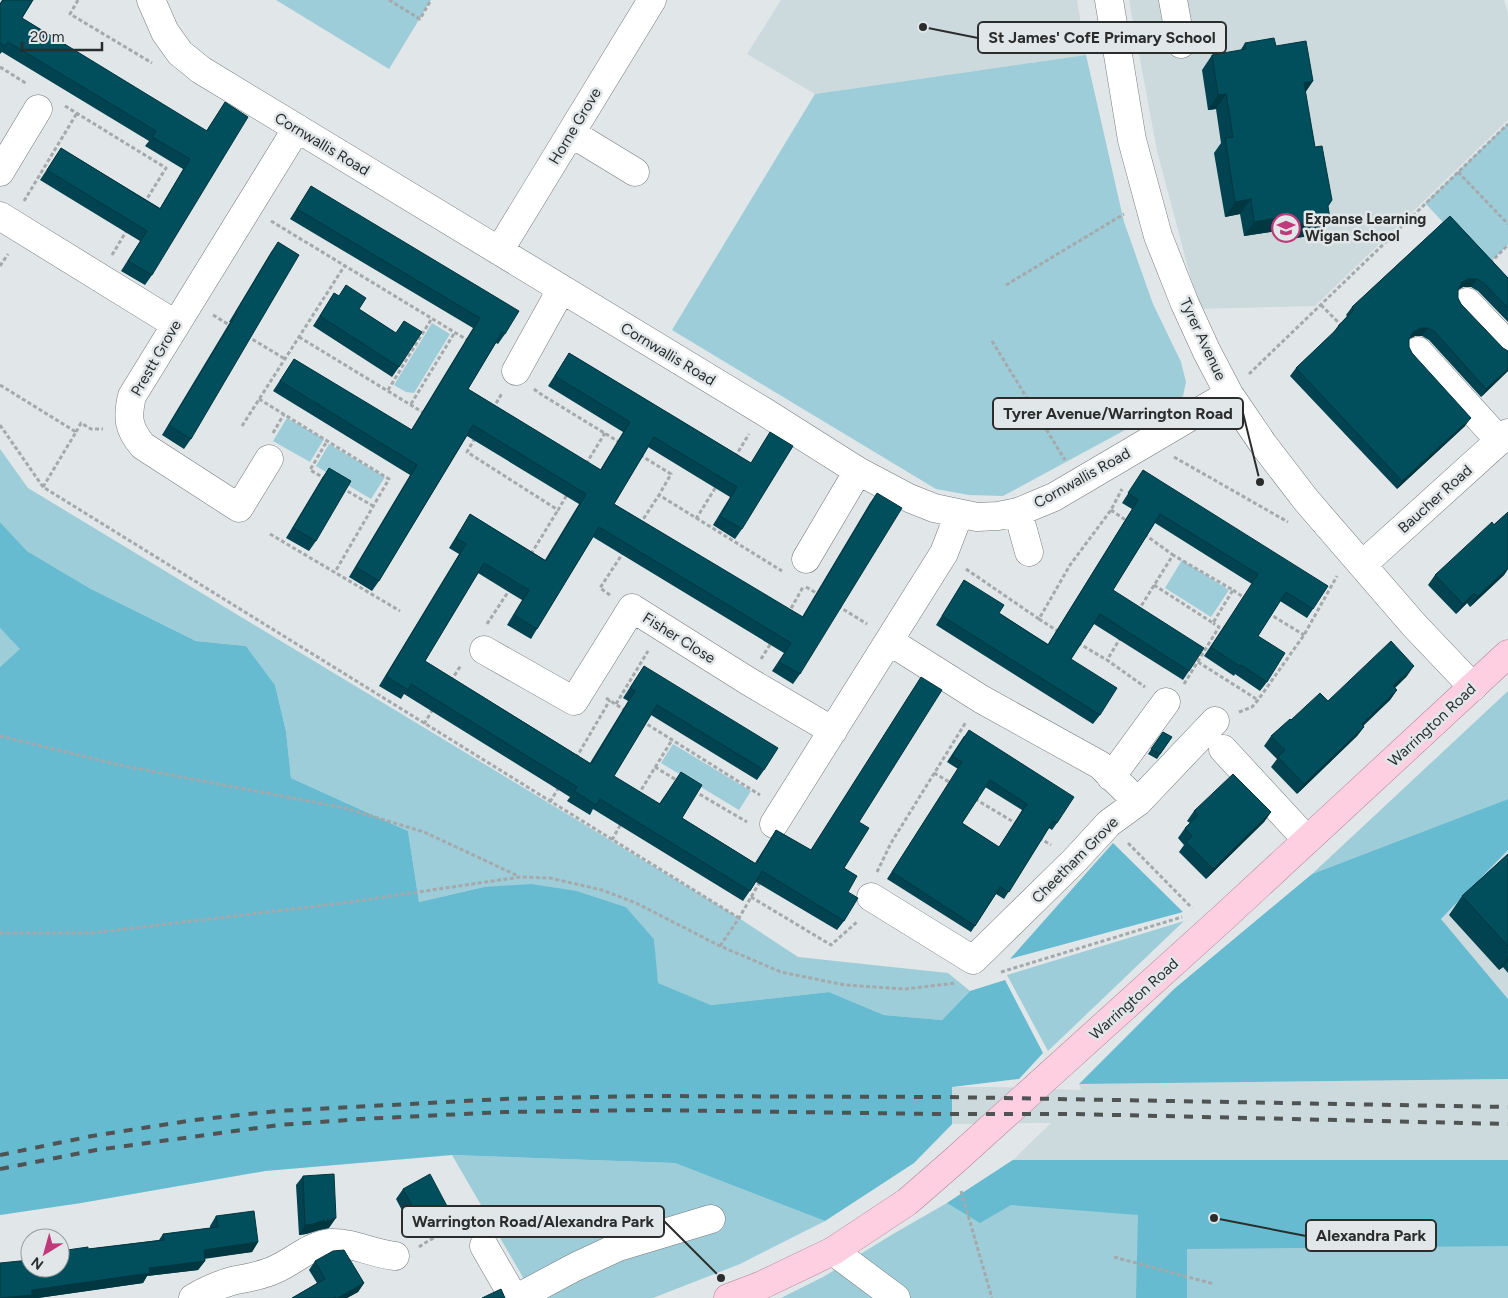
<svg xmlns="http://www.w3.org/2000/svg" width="1508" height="1298" font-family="Figtree,sans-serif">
<rect width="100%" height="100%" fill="#e1e6e8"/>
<path fill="#ccdade" d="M 781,0 L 1077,0 L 1086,55 L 815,94 L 747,54 Z
M 1129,0 L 1504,0 L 1508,13 L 1508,120 L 1315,306 L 1199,309 L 1157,151 Z
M 1508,850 L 1508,999 L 1441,919 Z
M 1508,1079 L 1508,1160 L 1013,1160 L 1051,1123 L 953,1124 L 914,1163 L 825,1221 L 675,1163 L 452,1155 L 265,1171 L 81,1203 L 0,1215 L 0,1106 L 952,1087 L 995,1087 L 1081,1090 L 1079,1084 Z"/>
<path fill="#9dcdd9" d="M 276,0 L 431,0 L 389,69 Z
M 1086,55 L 1124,222 L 1153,304 L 1181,362 L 1186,382 L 1183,396 L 1173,404 L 1003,496 L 969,495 L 936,489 L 672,330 L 815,94 Z
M 1508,123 L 1508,245 L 1485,267 L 1425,203 Z
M 432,323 L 450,334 L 414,393 L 406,392 L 394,385 Z
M 287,418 L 324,439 L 310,462 L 273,441 Z
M 329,444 L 385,477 L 371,499 L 316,466 Z
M 0,449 L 28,488 L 739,918 L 798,957 L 948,973 L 970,991 L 942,1020 L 884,1015 L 829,992 L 711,1005 L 657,983 L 654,939 L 626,907 L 577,891 L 484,887 L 419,902 L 408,831 L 291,778 L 286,731 L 275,685 L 246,646 L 196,641 L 91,589 L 27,551 L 0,522 Z
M 1182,560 L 1229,590 L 1211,617 L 1165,588 Z
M 0,628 L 21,649 L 0,667 Z
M 1508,691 L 1508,799 L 1312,874 Z
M 673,744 L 751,791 L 739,810 L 661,763 Z
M 1184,921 L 1048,1051 L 1007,975 Z
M 452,1155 L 675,1163 L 825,1221 L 740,1264 L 653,1298 L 535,1298 Z
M 1013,1160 L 1508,1160 L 1508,1298 L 781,1298 L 823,1277 L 893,1234 L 947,1203 Z"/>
<path fill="#67bbd0" d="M 0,522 L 27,551 L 91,589 L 196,641 L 246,646 L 275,685 L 286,731 L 291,778 L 408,831 L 419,902 L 484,887 L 531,884 L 577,891 L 626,907 L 654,939 L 658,983 L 711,1005 L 829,992 L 884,1015 L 942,1020 L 970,991 L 1005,980 L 1043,1053 L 1019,1079 L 952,1087 L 952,1124 L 914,1163 L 825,1221 L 675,1163 L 452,1155 L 265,1171 L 81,1203 L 0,1215 L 0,667 L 20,649 L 0,628 Z
M 1508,799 L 1508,850 L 1441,919 L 1508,999 L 1508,1079 L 1079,1084 L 1174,989 L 1312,874 Z
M 1113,843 L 1183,912 L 1010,959 Z
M 1013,1160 L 1508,1160 L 1508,1246 L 1187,1249 L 1187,1298 L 1136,1298 L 1138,1215 L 1011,1205 L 980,1223 L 947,1203 Z"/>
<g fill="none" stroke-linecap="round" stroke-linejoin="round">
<defs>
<path id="minor" d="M 151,0 L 165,32 L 180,53 L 201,70 L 763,411 L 858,471 L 909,498 L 934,508 L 977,517 L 998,516 L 1018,512 L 1054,497 L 1229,394
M 1109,0 L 1132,140 L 1158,236 L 1185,304 L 1207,352 L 1229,394 L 1263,444 L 1306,500 L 1414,625 L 1473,687
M 1173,0 L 1181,44
M 571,133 L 635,172
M 0,172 L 38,109
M 0,216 L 175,324
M 499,251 L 652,0
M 1467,302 L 1508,345
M 1418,351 L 1500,441
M 516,371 L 561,290
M 269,459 L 239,508 L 143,446 C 128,429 127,417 132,396 L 297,128
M 1018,512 L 1029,552
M 806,559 L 858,471
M 1362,565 L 1508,433
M 484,650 L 574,701 L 632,608 L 748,681 L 833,731
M 1223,749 L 1307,840
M 1111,777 L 1166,702
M 1138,802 L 1215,721
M 774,824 L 944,553 L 959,514
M 871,897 L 973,960 L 1075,860 L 1109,823 L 1138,802 L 1100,765 L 981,699 L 889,641
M 484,1246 L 514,1298
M 833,1251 L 896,1298
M 193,1298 C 205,1291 218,1285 232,1281 C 247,1278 262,1276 276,1269 C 294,1261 310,1245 331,1243 C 352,1242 373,1254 395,1256
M 517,1298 L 575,1267 L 618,1247 L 711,1219"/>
<path id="major" d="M 728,1298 L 762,1285 L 833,1251 L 907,1202 L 953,1162 L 1224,917 L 1508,654"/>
</defs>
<use href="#minor" stroke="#757a7b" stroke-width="29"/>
<use href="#major" stroke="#b48295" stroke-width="29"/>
<path stroke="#a5a9ab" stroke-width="3" stroke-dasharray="4 2.5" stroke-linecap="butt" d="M 78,0 L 70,14 L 152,63
M 389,0 L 420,19 L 431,0
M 0,67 L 27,84
M 65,106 L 166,168 L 145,202
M 1458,172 L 1508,224
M 24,201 L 77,113
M 271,221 L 469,341
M 112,255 L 127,230
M 1490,263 L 1508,245
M 0,266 L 8,254
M 1006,285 L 1124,214
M 1321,305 L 1342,326
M 213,315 L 231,326
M 247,336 L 285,359
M 299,337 L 424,413
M 992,341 L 1065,460
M 1249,374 L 1508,124
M 0,385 L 76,432 L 43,487
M 534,389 L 539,393 L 619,442
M 388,390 L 432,318
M 259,399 L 389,479 L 335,572
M 411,404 L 455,332
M 493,409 L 502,393
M 0,425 L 43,487 L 739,918
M 242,426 L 345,265
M 76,432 L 81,423 L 91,429 L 103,429
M 273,433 L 284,414
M 475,438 L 467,452 L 558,510 L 568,493
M 640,455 L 671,474 L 659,495 L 782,571
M 735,457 L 749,434
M 1174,457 L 1288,522
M 586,464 L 605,433
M 326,479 L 310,470 L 327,441
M 342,488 L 373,506
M 1111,510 L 1127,521
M 696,519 L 717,485
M 640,524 L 659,495
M 270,534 L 400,611
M 531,554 L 558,510
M 966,569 L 1039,619 L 1070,565 L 1111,510 L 1122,489
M 1154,585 L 1213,623 L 1233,590 L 1173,555
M 806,587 L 820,595
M 1233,590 L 1246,599
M 610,595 L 600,588 L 623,553
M 838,606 L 867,624
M 1138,611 L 1173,555 L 1144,534
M 1268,613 L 1304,635
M 788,614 L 803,587
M 1039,619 L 1059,632
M 487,624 L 510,589
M 1121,637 L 1107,660 L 1145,687
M 1078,643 L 1107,660
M 761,659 L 771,643
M 1198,662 L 1258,700
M 451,681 L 461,665
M 1184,684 L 1219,627 L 1213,623
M 606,698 L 626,711
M 616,704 L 648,651
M 1239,712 L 1252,707 L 1258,700 L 1304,635 L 1337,576
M 642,721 L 760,795
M 424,724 L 433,709
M 0,736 L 124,766 L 345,808 L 424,832 L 518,876
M 576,758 L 610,700
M 655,767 L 678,781
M 934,773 L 951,783
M 694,791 L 747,822
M 638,795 L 672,740
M 975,799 L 1017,824
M 550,802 L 559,787
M 1039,838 L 1051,845
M 612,840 L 622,822
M 1128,843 L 1192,908
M 877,872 L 891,843 L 966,722
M 751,897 L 831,945 L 858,921
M 0,933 L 92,933 L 343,903 L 520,877 L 550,878 L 602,890 L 636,903 L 720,946 L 781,972 L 845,985 L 905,989 L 956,983
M 720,946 L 739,918 L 761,880
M 1001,972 L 1182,917
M 961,1191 L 992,1298
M 419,1247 C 432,1238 445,1230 461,1235
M 1114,1257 L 1214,1284"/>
<use href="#minor" stroke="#fff" stroke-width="28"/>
<use href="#major" stroke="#fecfe1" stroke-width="28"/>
<path stroke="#505353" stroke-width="4" stroke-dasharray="9 9" stroke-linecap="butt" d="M 0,1155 L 92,1136 L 194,1120 L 277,1111 L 503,1099 L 646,1096 L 946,1097 L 1508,1107
M 0,1169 L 96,1150 L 279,1125 L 361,1119 L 504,1112 L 646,1110 L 934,1114 L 1074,1114 L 1508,1124"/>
</g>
<path fill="#014350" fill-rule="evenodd" d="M 2,0 L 33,0 L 22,18 L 206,131 L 225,102 L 152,275 L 145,285 L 121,271 L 140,241 L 40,180 L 61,148 L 160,208 L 183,169 L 145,146 L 149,141 L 2,52 L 0,54 L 0,3 Z
M 1245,43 L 1276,46 L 1313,81 L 1305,92 L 1315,147 L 1330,219 L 1320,234 L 1285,240 L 1283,230 L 1244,236 L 1240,214 L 1225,217 L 1214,153 L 1221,143 L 1216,109 L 1208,110 L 1202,70 L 1212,55 L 1240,51 Z
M 311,186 L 505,334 L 498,344 L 496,343 L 468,389 L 600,470 L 623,432 L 548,386 L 569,353 L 751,463 L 770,432 L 742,529 L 735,539 L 713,525 L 730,497 L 648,447 L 614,504 L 802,617 L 870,503 L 877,493 L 800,674 L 793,684 L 772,671 L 784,653 L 593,537 L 537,629 L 531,639 L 507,625 L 522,600 L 478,573 L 425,661 L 590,763 L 628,701 L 623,698 L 644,666 L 764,770 L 757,780 L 651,715 L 614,776 L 659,804 L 681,772 L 682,818 L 755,863 L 776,830 L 811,850 L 921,677 L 859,822 L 844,868 L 848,892 L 844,921 L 837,930 L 756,882 L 743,901 L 593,809 L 590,815 L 567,801 L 570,797 L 404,694 L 401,699 L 379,686 L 459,554 L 449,548 L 470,514 L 545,560 L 579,504 L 467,436 L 379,581 L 372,591 L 349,577 L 410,475 L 273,391 L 294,359 L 411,430 L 473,328 L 290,219 Z
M 1450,216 L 1508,278 L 1508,322 L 1478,291 L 1471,287 L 1463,287 L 1458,290 L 1458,298 L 1461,304 L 1508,371 L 1481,397 L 1429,340 L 1422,336 L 1415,336 L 1409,339 L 1409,347 L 1412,353 L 1465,426 L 1397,489 L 1290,376 L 1296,368 L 1332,334 L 1338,326 L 1347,316 L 1346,315 L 1352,307 Z
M 278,242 L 191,439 L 184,449 L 162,435 L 230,322 L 229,322 L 271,252 Z
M 346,285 L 359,309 L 396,333 L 404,321 L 399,367 L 392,377 L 313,326 L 334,293 L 339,296 Z
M 329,468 L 316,541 L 309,551 L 286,538 L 322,478 Z
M 1143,470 L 1313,609 L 1307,618 L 1280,601 L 1258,636 L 1267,682 L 1260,691 L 1235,674 L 1234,676 L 1204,656 L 1252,584 L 1155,523 L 1113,590 L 1189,671 L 1183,680 L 1094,624 L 1071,659 L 1100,715 L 1093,724 L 936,625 L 964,580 L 999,613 L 1048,644 L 1132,509 L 1122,503 Z
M 1508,512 L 1508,569 L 1504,575 L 1470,607 L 1467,603 L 1456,614 L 1428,585 L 1435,575 Z
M 1407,676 L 1395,688 L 1397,690 L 1390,700 L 1363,725 L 1364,727 L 1357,736 L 1297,794 L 1271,767 L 1277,759 L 1264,746 L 1271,736 L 1291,720 L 1328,701 Z
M 1163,732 L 1172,737 L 1157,759 L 1148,754 Z
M 964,736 L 1057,823 L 1052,830 L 1049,828 L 1004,899 L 996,894 L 971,932 L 887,879 L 958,769 L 947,762 ZM 985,787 L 1022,810 L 999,847 L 962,823 Z
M 1194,811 L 1271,812 L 1264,822 L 1206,879 L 1179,852 L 1184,845 L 1178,838 L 1185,828 L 1190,823 L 1187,821 Z
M 1508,854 L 1508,973 L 1503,967 L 1499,970 L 1449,915 L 1462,896 Z
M 303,1176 L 329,1228 L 319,1230 L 306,1234 L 299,1235 L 296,1185 Z
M 403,1189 L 448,1208 L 442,1218 L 414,1233 L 396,1199 Z
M 216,1216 L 258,1242 L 252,1252 L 205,1258 L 205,1261 L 198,1270 L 147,1276 L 143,1283 L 38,1298 L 0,1298 L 88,1249 L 159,1240 L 163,1234 L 210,1228 L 210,1226 Z
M 315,1261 L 364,1283 L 358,1292 L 347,1298 L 292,1298 L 317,1283 L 309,1270 Z"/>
<path fill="#013741" d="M 1313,81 L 1303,96 L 1304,83 Z
M 1226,94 L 1216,109 L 1208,110 L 1218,95 Z
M 1251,199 L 1240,214 L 1225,217 L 1235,202 Z
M 1293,215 L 1283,230 L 1244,236 L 1254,222 Z
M 1330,219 L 1320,234 L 1285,240 L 1295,225 Z
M 1468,279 L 1477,279 L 1471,287 L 1463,287 L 1457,290 L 1462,282 Z
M 1421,328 L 1428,328 L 1422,336 L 1415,336 L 1407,340 L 1413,332 Z
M 1508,369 L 1508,371 L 1481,397 L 1486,389 Z
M 1471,418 L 1465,426 L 1397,489 L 1402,481 Z
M 1508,568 L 1508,569 L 1504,575 L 1470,607 L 1477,597 Z
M 1474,593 L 1467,603 L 1456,614 L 1463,604 Z
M 1414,666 L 1407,676 L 1386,696 L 1393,686 Z
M 1397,690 L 1390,700 L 1355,734 L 1362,724 Z
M 1364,727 L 1357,736 L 1297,794 L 1304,784 Z
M 1271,812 L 1264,822 L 1206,879 L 1213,869 Z
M 1508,958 L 1508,960 L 1503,967 L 1499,970 Z
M 448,1208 L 442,1218 L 414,1233 L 421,1223 Z
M 336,1218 L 329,1228 L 319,1230 L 306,1234 L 299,1235 L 305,1225 Z
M 258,1242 L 252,1252 L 197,1260 L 204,1250 Z
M 205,1261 L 198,1270 L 147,1276 L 143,1283 L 38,1298 L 2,1298 L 32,1290 L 149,1268 Z
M 364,1283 L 358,1292 L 347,1298 L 338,1298 Z"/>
<path fill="#014e5d" stroke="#013741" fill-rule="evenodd" d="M 3,0 L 33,0 L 22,18 L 207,131 L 225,102 L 248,117 L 152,275 L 128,261 L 147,231 L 47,170 L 61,148 L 160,209 L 190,159 L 152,137 L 156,131 L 8,42 L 5,46 L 0,43 L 0,5 Z
M 1274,38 L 1276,46 L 1306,41 L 1313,81 L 1304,83 L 1315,147 L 1322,146 L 1332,200 L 1328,206 L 1330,219 L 1295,225 L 1293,215 L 1254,222 L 1251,199 L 1235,202 L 1225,138 L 1233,137 L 1226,94 L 1218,95 L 1212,55 L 1246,49 L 1245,43 Z
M 311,186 L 519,311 L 505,334 L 502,332 L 468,389 L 601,470 L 630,422 L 555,376 L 569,353 L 751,463 L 770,432 L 793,446 L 742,529 L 720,516 L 737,487 L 654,437 L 614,504 L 803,617 L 877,493 L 902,508 L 800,674 L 779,662 L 791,643 L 599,527 L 537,629 L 514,615 L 529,590 L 484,563 L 425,661 L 591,764 L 635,691 L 630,688 L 644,666 L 778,748 L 764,770 L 657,705 L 614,776 L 660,804 L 681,772 L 702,785 L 682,818 L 756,864 L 776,830 L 811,850 L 921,677 L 942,690 L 859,822 L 869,828 L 844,868 L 857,876 L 848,892 L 858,898 L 844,921 L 762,871 L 750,891 L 600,799 L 596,805 L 574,791 L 577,787 L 411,684 L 408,690 L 386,676 L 466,544 L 456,538 L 470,514 L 546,561 L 586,494 L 473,425 L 379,581 L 356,567 L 417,465 L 280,381 L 294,359 L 412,430 L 480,318 L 297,209 Z
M 1450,216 L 1508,278 L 1508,308 L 1484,283 L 1477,279 L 1468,279 L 1462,282 L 1458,290 L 1458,298 L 1461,304 L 1503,348 L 1508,351 L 1508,369 L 1486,389 L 1435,332 L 1428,328 L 1421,328 L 1413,332 L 1409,339 L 1409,347 L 1412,353 L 1471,418 L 1402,481 L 1296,368 L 1339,327 L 1338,326 L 1354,310 L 1352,307 Z
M 278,242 L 299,255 L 191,439 L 169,425 L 237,313 L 236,312 Z
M 346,285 L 366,298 L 359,309 L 396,333 L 404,321 L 422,332 L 399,367 L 320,316 L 334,293 L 339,296 Z
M 329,468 L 351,481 L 316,541 L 293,528 Z
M 1143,470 L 1328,586 L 1313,609 L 1286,592 L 1258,636 L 1285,653 L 1267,682 L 1241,665 L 1241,667 L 1211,647 L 1258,574 L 1160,514 L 1113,590 L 1204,648 L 1189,671 L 1100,614 L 1071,659 L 1117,688 L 1100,715 L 942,616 L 964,580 L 1004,605 L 999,613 L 1048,645 L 1138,500 L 1128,493 Z
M 1508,512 L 1508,568 L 1477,597 L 1474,593 L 1463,604 L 1435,575 L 1492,522 L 1494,525 Z
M 1391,641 L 1414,666 L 1393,686 L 1397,690 L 1362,724 L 1364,727 L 1304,784 L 1278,757 L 1285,750 L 1271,736 L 1290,719 L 1291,720 L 1320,693 L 1328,701 Z
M 969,730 L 1074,797 L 1057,823 L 1053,821 L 1009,892 L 1000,887 L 975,926 L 892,872 L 962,762 L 952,756 ZM 990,780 L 1027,804 L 999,847 L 962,823 Z
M 1163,732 L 1172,737 L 1160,754 L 1151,749 Z
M 1233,774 L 1271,812 L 1213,869 L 1186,842 L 1192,836 L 1185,828 L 1198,815 L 1194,811 Z
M 1508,854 L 1508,946 L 1462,896 Z
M 334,1174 L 336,1218 L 325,1220 L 313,1224 L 305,1225 L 303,1176 Z
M 430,1174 L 448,1208 L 421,1223 L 403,1189 Z
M 254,1211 L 258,1242 L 204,1250 L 205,1261 L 149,1268 L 150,1273 L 32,1290 L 32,1295 L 0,1298 L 0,1263 L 30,1260 L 30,1268 L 60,1268 L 60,1251 L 88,1247 L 88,1249 L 164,1240 L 163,1234 L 218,1227 L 216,1216 Z
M 344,1250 L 364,1283 L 338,1298 L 336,1298 L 335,1297 L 333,1298 L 292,1298 L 325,1279 L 315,1261 L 333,1251 Z
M 501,1289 L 505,1298 L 482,1298 Z"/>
<defs>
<symbol id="school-ring" viewBox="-11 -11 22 22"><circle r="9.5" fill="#e1e6e8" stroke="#c03a7b" stroke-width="1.5"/><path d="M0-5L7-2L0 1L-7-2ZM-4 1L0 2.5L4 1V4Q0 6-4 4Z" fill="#c03a7b"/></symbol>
</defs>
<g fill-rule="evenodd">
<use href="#school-ring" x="1270" y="212" width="32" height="32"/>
</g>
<g text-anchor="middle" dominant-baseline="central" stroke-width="5" stroke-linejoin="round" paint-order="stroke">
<g font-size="15" fill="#2b2d2d" stroke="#e1e6e8">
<text transform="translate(575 126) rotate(-59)">Horne Grove</text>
<text transform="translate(322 144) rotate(31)">Cornwallis Road</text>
<text transform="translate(1203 339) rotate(65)">Tyrer Avenue</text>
<text transform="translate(668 354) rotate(31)">Cornwallis Road</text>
<text transform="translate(156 358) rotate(-60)">Prestt Grove</text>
<text transform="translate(1082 478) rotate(-29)">Cornwallis Road</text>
<text transform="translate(1435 499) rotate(-42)">Baucher Road</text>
<text transform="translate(679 638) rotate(32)">Fisher Close</text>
<text transform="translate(1432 725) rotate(-43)">Warrington Road</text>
<text transform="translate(1075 860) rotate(-45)">Cheetham Grove</text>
<text transform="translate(1134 999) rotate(-42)">Warrington Road</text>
</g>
<g font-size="15" font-weight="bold" fill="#2b2d2d" stroke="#e1e6e8" text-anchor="start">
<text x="1305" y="219">Expanse Learning<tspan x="1305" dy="17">Wigan School</tspan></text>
</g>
</g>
<path fill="none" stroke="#2b2d2d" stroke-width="2" d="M923 27L978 38M1260 482L1243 413M721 1278L664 1221M1214 1218L1306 1236"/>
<g fill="#2b2d2d" stroke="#e1e6e8" stroke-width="2">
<circle cx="923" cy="27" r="5"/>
<circle cx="1260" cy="482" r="5"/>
<circle cx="721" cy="1278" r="5"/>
<circle cx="1214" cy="1218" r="5"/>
</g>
<g fill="#e1e6e8" stroke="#2b2d2d" stroke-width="2">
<rect x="978" y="22" width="248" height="31" rx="5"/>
<rect x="993" y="398" width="250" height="31" rx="5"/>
<rect x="402" y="1206" width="262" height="31" rx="5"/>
<rect x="1306" y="1220" width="130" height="31" rx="5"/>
</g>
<g font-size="16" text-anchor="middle" font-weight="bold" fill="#2b2d2d">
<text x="1102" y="43">St James' CofE Primary School</text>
<text x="1118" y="419">Tyrer Avenue/Warrington Road</text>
<text x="533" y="1227">Warrington Road/Alexandra Park</text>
<text x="1371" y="1241">Alexandra Park</text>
</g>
<g transform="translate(45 1253) rotate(217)"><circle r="24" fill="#e1e6e8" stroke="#989c9d"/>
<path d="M0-4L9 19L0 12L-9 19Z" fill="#c03a7b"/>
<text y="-8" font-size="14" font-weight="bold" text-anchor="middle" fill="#2b2d2d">N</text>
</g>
<path d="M22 42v8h80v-8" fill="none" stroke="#2b2d2d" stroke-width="2.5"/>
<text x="30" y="42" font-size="15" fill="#2b2d2d" stroke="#e1e6e8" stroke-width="4" paint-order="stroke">20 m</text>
</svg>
